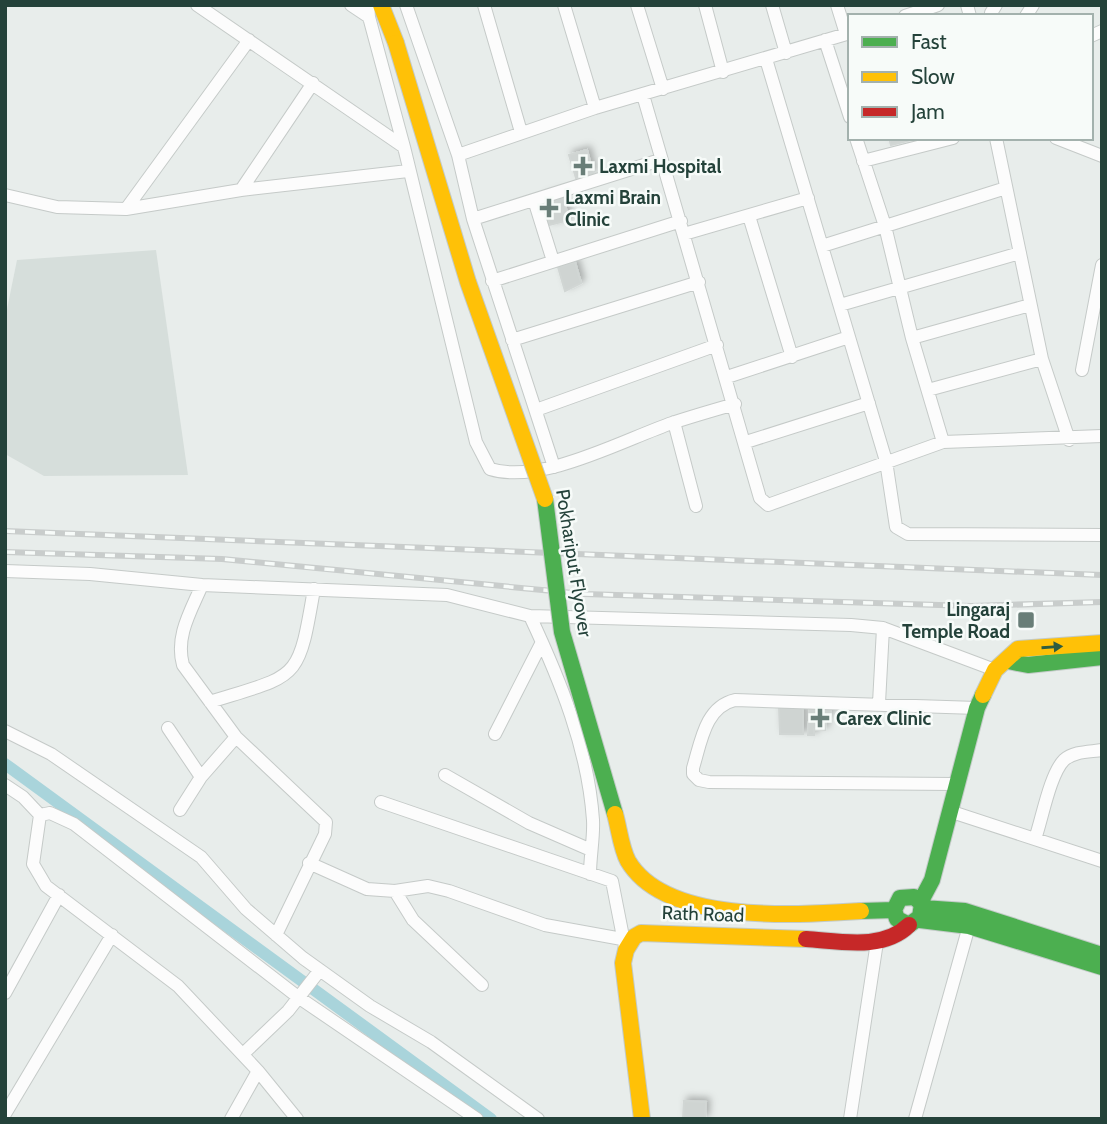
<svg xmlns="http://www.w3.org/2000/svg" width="1107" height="1124" font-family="Cabin,sans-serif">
<defs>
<filter id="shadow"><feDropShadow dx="3.5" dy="-3.5" stdDeviation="3.5" flood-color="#0004"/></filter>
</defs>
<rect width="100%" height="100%" fill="#e8edeb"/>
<path fill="#d6dedb" d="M 156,250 L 188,475 L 44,476 L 5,454 L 5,319 L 17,260 Z"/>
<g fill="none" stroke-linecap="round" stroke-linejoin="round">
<path stroke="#a9d4db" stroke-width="12" d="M 5,764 L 491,1119"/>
</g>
<path fill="#cfd4d2" stroke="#d1d6d4" stroke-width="2" filter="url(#shadow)" d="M 889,138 L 909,138 L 910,140 L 891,145 Z
M 587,150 L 593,173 L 576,178 L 569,155 Z
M 562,193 L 569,220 L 549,225 L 544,198 Z
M 575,262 L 581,283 L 565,291 L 558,267 Z
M 779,706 L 803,706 L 803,734 L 780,734 Z
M 810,707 L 831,708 L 830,716 L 826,716 L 825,730 L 814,729 L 814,735 L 808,735 Z
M 684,1101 L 706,1102 L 705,1119 L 683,1119 Z"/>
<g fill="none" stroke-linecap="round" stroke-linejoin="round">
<defs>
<path id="street" d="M 197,5 L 404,147
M 351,5 L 369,17 L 368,5
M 406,5 L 458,155 L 473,219 L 554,467
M 484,5 L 521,132
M 564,5 L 595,108
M 637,5 L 663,89
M 705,5 L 723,72
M 772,5 L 786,53
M 837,5 L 846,34
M 967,5 L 970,16
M 991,13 L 996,5
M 905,16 L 938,5
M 1026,16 L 1033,5
M 369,17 L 404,147 L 476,442 L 490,469 C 541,485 623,440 672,423 C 693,416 714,410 735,404
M 1091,36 L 1102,31
M 825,40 L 850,117
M 766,59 L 886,461 L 896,527 L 908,534 L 1102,535
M 643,95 L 760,498 L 768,505 L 943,442 L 1102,436
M 856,138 L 885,226 L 912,338 L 943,442
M 996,138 L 1042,359 L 1069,440
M 1056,138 L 1102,156
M 458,155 L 595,108 L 850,33
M 863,161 L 953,138
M 241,190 L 313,83
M 5,195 L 57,207 L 126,209 L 241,190 L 408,171
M 534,200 L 553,261
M 126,209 L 249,40
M 749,216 L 792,357
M 473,219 L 660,160
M 684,234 L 808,198
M 822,246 L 1006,188
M 492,281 L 681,221
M 840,305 L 1020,253
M 912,338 L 1030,305
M 512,340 L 699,282
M 1082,370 L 1102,265
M 727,377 L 849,337
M 928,390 L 1042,359
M 536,410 L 717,345
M 674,422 L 696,506
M 746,442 L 869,403
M 5,571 L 90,574 L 202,585 L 447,595 L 530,616 L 851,625 L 883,628 L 995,670
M 202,585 C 191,611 175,636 183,665 L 236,737 L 326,822 L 325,834 L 276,935
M 530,616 C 560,680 588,748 593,820 C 594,837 590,856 590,874
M 210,702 C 299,674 298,683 314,589
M 879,703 L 883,628
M 168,728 L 201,777
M 5,731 L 51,754 L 201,857 L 246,909 L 303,958 L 370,1006 L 431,1042 L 538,1119
M 495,734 L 542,642
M 445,775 L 529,823 L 591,850
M 955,784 L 709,782 L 699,780 L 693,774 L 693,768 C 701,742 705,707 735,700 L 977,708
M 5,785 L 23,797 L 40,815 L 33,864 L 46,886 L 178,986 L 258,1071 L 297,1119
M 381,802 L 612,881 L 625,947
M 180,810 L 201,777 L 236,737
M 949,811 L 1102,861
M 40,815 L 50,813 L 74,824 L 298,997 L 477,1119
M 1035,839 C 1042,819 1050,774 1064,760 C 1074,751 1090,752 1102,750
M 309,863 L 367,889 L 395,891 L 428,886 L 449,891 L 545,925 L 622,939
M 395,891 L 413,920 L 482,985
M 5,993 L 59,895
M 243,1054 L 288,1011 L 320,970
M 5,1114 L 112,935
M 231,1119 L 258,1071
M 850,1119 L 877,942
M 915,1119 L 969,926"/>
<path id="fast" d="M 1008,661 L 1028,665 L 1102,657
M 921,903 L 914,897 L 900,898 L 894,910 L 897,919 L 909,925 L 920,917 L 923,897 L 932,880 L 977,708 L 983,695
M 923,908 L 965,911 L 1102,955
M 861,911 L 894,910
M 920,920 L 969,926 L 1102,967"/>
<path id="slow" d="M 381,5 L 396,43
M 983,695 L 995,670 L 1018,649 L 1102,643
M 642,1119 L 623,963 L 626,950 L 634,937 L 641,933 L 806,939"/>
<path id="jam" d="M 806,939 C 839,941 883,951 909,925"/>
</defs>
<use href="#street" stroke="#c5cac8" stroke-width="14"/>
<use href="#fast" stroke="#c3cbc8" stroke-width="18"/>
<use href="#slow" stroke="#c3cbc8" stroke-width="18"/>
<use href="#jam" stroke="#c3cbc8" stroke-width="18"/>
<use href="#street" stroke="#fcfcfc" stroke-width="12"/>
<use href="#fast" stroke="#4caf50" stroke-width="16"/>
<use href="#slow" stroke="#ffc107" stroke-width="16"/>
<use href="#jam" stroke="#c62828" stroke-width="16"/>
<defs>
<path id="rail" d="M 5,531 L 1102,575
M 5,552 L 222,559 L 584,594 L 971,606 L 1102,602"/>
</defs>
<use href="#rail" stroke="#c9cdcc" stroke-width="6"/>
<use href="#rail" stroke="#f7fbf9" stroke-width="3.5" stroke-dasharray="10" stroke-linecap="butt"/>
<defs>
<path id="fast-bridge" d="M 545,499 L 562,632 L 615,814"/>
<path id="slow-bridge" d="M 396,43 L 468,282 L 545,499
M 615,814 C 619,828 621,848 628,861 C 666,925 798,915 861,911"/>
</defs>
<use href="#fast-bridge" stroke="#c3cbc8" stroke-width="18" stroke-linecap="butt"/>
<use href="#slow-bridge" stroke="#c3cbc8" stroke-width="18" stroke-linecap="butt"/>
<use href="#fast-bridge" stroke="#4caf50" stroke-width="16"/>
<use href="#slow-bridge" stroke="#ffc107" stroke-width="16"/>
</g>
<defs><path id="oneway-solid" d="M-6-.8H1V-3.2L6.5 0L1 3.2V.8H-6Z" transform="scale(1.75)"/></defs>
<use fill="#2e5d40" href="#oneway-solid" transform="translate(1052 647) rotate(-4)"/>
<g fill="#697e78" stroke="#f7fbf9" stroke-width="2.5">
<path d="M579.5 155.5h7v7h7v7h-7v7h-7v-7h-7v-7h7z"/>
<path d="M545.5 197.5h7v7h7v7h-7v7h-7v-7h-7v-7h7z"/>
<rect x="1017" y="611" width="18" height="18" rx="3.5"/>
<path d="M816.5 707.5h7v7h7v7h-7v7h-7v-7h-7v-7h7z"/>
</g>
<g text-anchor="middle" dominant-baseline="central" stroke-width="5" stroke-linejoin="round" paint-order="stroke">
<g font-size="19" font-weight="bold" fill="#24423a" stroke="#f7fbf9" text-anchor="start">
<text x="599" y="166">Laxmi Hospital</text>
<text x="565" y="197">Laxmi Brain<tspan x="565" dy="22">Clinic</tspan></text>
<text x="1010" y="609" text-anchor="end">Lingaraj<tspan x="1010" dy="22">Temple Road</tspan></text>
<text x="836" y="718">Carex Clinic</text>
</g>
<g font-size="19" fill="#24423a" stroke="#f7fbf9">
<text transform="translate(574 563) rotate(81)">Pokhariput Flyover</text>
<text transform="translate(703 914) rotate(2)">Rath Road</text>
</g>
</g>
<rect width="1107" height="1124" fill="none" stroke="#24423a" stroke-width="14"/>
<rect x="848" y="14" width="245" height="126" fill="#f7fbf9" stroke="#a3b1ad" stroke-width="2"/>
<rect x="862" y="37" width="35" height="10" fill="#4caf50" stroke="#a3b1ad" stroke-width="2"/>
<text x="911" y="49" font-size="21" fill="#24423a">Fast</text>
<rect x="862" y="72" width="35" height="10" fill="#ffc107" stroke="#a3b1ad" stroke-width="2"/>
<text x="911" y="84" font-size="21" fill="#24423a">Slow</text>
<rect x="862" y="107" width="35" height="10" fill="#c62828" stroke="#a3b1ad" stroke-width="2"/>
<text x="911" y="119" font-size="21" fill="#24423a">Jam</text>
</svg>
